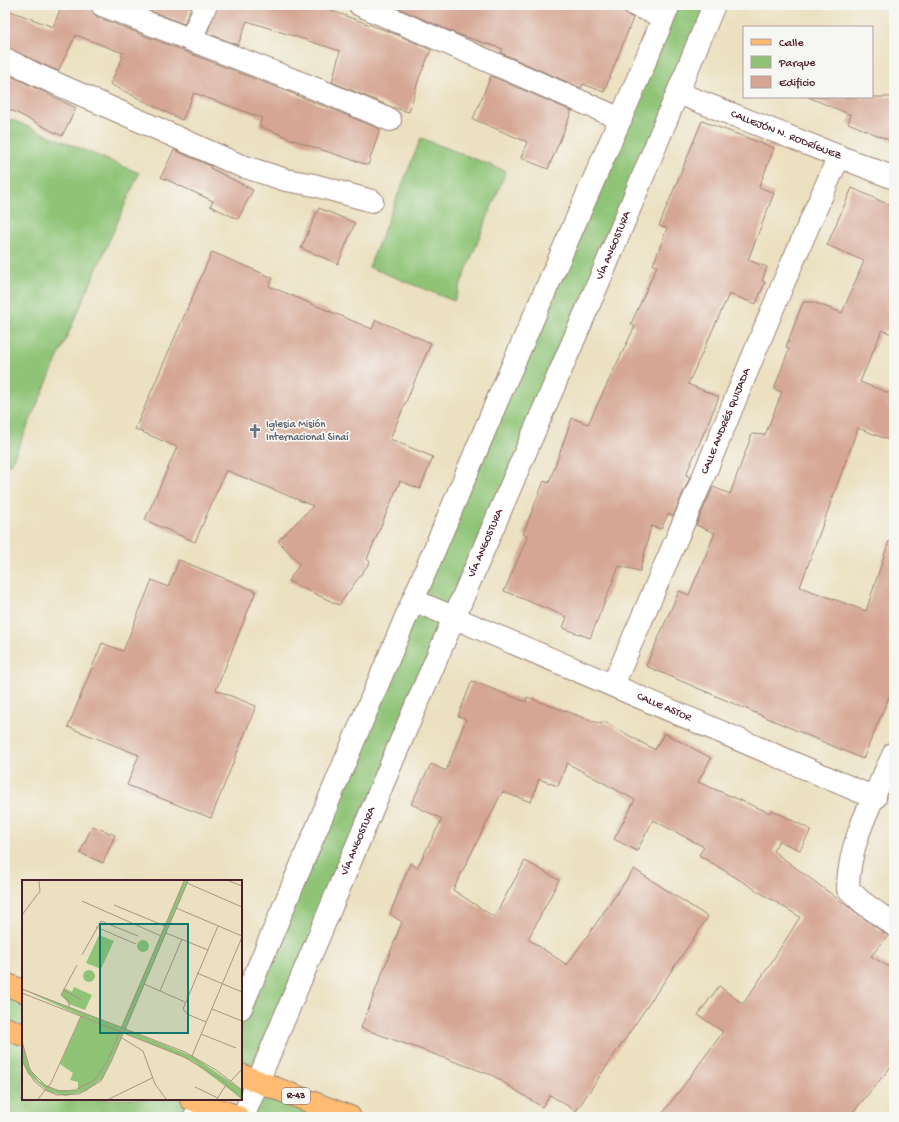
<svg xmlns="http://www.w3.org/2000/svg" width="899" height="1122" font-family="'Gochi Hand',sans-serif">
<rect width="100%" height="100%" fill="#f6f6f2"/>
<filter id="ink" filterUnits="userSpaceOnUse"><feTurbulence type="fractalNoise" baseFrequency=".025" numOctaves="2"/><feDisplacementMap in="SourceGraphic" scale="8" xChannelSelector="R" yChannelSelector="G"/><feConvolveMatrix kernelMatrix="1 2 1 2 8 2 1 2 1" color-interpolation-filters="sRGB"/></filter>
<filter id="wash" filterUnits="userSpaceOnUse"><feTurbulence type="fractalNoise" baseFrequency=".012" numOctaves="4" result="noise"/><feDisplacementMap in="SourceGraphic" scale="16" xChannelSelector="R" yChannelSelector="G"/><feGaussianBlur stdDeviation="0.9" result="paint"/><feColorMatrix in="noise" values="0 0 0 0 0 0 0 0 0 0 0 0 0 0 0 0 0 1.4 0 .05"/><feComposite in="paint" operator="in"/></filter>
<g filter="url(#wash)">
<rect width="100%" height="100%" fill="#ebe0bf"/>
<path fill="#8fc477" stroke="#6c7251" d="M 669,5 L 714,5 L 259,1081 L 350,1117 L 243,1117 L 259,1082 L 241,1075 L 241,1008 Z
M 5,117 L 139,173 L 11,464 L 5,462 Z
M 421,138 L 506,171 L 454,301 L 369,267 Z
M 5,984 L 23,991 L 23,1099 L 202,1099 L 238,1117 L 5,1117 Z"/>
<g id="blocks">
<path fill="#d5a693" d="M 62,5 L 81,5 L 90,8 L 97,17 L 324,106 L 380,129 L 368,165 L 307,145 L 259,126 L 262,118 L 194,93 L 182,120 L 110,84 L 123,57 L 121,56 L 123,53 L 76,35 L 58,71 L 5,47 L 5,9 L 53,27 Z
M 145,5 L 192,5 L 184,24 L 144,8 Z
M 218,5 L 316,5 L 398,35 L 431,50 L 419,78 L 409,112 L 392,107 L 332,82 L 340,51 L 247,21 L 238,45 L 207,33 Z
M 391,5 L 612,5 L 624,10 L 625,13 L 633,18 L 604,92 L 583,84 L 581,88 L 501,53 L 503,49 L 457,34 Z
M 5,73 L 76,108 L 62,136 L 5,107 Z
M 491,76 L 572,111 L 548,169 L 521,158 L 527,142 L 473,119 Z
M 808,97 L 894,97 L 894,142 L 848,123 L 851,115 Z
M 702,121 L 774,148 L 759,187 L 774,193 L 748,260 L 767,267 L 762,281 L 765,282 L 756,304 L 729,294 L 688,384 L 719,397 L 686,475 L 690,477 L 673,516 L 668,514 L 661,529 L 651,526 L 640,571 L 619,566 L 590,638 L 563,628 L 567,617 L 504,591 L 528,536 L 523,534 L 544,481 L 549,483 L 572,418 L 588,424 L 635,326 L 631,324 L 657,266 L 653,265 L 667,228 L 659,226 Z
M 174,150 L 211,166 L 210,168 L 253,190 L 238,219 L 210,206 L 213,201 L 161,177 Z
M 852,188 L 894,207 L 894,335 L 882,330 L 860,382 L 894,395 L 894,442 L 858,428 L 800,587 L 866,611 L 889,541 L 894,542 L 894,685 L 863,759 L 646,666 L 679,591 L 689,595 L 715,533 L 696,525 L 713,487 L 730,494 L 752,434 L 765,435 L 782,392 L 774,389 L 789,349 L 786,347 L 803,302 L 813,302 L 842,313 L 864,261 L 827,245 Z
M 319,208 L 355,223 L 338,264 L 301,248 Z
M 212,252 L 273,278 L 269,286 L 372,329 L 376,320 L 431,343 L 390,439 L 433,457 L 420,489 L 400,481 L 367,559 L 370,562 L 339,605 L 288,581 L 300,564 L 278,541 L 313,506 L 226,470 L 195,542 L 145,520 L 177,447 L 135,429 Z
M 179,560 L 256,591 L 216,690 L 256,706 L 211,818 L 127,785 L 139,755 L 68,727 L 102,643 L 123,651 L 152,580 L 168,587 Z
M 472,681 L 526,702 L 527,697 L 601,724 L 603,721 L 655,750 L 664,733 L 711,758 L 698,782 L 770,813 L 772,810 L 811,830 L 800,850 L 779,841 L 773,851 L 888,936 L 871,956 L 894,970 L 894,1063 L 849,1117 L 660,1117 L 723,1032 L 698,1015 L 719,986 L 743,1004 L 767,969 L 800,917 L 699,855 L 704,847 L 653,820 L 637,851 L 614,839 L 635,800 L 567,763 L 558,786 L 539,779 L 531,802 L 502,792 L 453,890 L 494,917 L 525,861 L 559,880 L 528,939 L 567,965 L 634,869 L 708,917 L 576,1111 L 550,1095 L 542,1107 L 492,1075 L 361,1028 L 402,922 L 390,914 L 410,863 L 417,868 L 442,819 L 411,804 L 431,764 L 446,771 L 466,719 L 458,716 Z
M 92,826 L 115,835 L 103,863 L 80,853 Z"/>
</g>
</g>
<g filter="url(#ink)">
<use href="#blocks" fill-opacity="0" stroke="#9a8075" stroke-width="1"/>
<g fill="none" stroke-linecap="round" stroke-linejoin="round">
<defs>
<g id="minor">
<path d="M 102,5 L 329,94 L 390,120"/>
<path d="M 360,5 L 621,119"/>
<path d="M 635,5 L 664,17"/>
<path d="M 191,39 L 206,5"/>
<path d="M 5,59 L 37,75 L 239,165 L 286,180 L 314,185 L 372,201"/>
<path id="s1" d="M 678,93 L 894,178"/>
<path id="s2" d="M 413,600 L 875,798"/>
<path id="s3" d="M 613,685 L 702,480 L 783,284 L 839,156"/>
<path d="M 894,753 C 875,796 848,841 848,889 L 862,902 L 894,925"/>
<path d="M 241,1008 L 498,399 L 633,90 L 669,5"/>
<path d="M 195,1117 L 202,1099"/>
<path id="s4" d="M 243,1117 L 394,757 L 606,265 L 714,5"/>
</g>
<path id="major" d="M 5,984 L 23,991
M 5,1028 L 23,1035
M 241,1075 L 350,1117
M 191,1099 L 238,1117"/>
</defs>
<use href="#minor" stroke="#9a8075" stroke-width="24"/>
<use href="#major" stroke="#9a8075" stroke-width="24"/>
<use href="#minor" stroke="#fff" stroke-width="22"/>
<use href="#major" stroke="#febb71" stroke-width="22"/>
</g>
</g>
<defs>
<symbol id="church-bare" viewBox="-9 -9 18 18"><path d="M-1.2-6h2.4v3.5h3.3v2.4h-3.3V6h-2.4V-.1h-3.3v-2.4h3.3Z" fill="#6b7280" stroke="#f6f6f2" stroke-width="2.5" paint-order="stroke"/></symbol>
</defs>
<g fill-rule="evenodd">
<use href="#church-bare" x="245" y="421" width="20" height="20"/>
</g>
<g text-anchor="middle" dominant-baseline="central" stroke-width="3.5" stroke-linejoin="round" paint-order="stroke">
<rect fill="#f6f6f2" stroke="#7e6067" stroke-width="1" x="282" y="1088" width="28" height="16" rx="3"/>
<g font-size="10" font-weight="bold" fill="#4a1f2b">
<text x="296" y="1096">R-43</text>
</g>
<g font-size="11" fill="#4a1f2b" stroke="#f6f6f2">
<text stroke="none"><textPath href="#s1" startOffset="116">CALLEJÓN N. RODRÍGUEZ</textPath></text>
<text stroke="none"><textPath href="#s4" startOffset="947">VÍA ANGOSTURA</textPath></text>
<text stroke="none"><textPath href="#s3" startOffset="287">CALLE ANDRÉS QUIJADA</textPath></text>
<text stroke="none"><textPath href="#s4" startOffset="623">VÍA ANGOSTURA</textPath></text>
<text stroke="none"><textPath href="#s2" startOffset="273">CALLE ASTOR</textPath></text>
<text stroke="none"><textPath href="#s4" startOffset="299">VÍA ANGOSTURA</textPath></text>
</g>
<g font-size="11" fill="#5b616d" stroke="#f6f6f2" text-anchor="start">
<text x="266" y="425">Iglesia Misión<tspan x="266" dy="13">Internacional Sinaí</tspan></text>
</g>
</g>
<g transform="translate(22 880)">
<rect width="220" height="220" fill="#ebe0bf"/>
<path d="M 162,1 L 166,1 L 104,149 L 172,177 L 220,210 L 220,219 L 170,181 L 102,153 L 81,198 L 64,211 L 44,216 L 27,212 L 6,194 L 0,181 L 0,161 L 7,187 L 17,201 L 34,210 L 56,210 L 56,202 L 48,200 L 51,193 L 38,184 L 59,136 L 0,109 L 99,147 ZM 77,55 L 92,61 L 79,89 L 64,83 ZM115 66a6 6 0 1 1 12 0a6 6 0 1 1-12 0ZM61 96a6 6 0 1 1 12 0a6 6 0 1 1-12 0ZM 52,107 L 70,115 L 63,130 L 47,124 L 39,115 L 42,108 L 50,112 Z" fill="#8fc477"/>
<path fill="none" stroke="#ab9384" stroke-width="1" d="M 207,1 L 220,6M 165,3 L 220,27M 60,21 L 139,56M 92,25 L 143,46M 154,28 L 220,56M 0,35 L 18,11 L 17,1M 74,47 L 114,64M 144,53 L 186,70M 60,75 L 79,41 L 116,56M 175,93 L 220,112M 122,104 L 163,122M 0,109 L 163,172 L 194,190 L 220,210M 41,110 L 60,120M 138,111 L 160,59M 0,113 L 162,177 L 198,199 L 220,219M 47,127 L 47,121 L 39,115 L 55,85M 190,129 L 220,141M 184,142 L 165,134 L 161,129 L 196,46M 179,154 L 214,168M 100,158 L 121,171 L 133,204 L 144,219M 0,161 L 8,190 L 24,206 L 38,211 L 53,210 L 73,200 L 85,182 L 162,1M 170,176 L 220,57M 0,181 L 12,201 L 23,210 L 35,215 L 57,214 L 79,201 L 89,182 L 166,1M 209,201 L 220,189M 173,207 L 196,218M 16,219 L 29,203 L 59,136M 87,219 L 130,198M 195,219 L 204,205"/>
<path fill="#0f766e" fill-opacity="0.15" stroke="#0f766e" stroke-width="2" d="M 78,44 L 166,44 L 166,153 L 78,153 Z"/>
<rect width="220" height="220" fill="none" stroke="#4a1f2b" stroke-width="2"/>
</g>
<rect width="899" height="1122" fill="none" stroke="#f6f6f2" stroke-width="20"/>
<rect x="743" y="26" width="130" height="72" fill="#f6f6f2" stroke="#b1a0a2"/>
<rect x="751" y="39" width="20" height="6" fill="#febb71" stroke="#b1a0a2"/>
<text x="779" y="46" font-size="12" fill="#4a1f2b">Calle</text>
<rect x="751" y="56" width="20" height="12" fill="#8fc477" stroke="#b1a0a2"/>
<text x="779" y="66" font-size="12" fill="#4a1f2b">Parque</text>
<rect x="751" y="76" width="20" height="12" fill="#d5a693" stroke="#b1a0a2"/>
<text x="779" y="86" font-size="12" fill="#4a1f2b">Edificio</text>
</svg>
